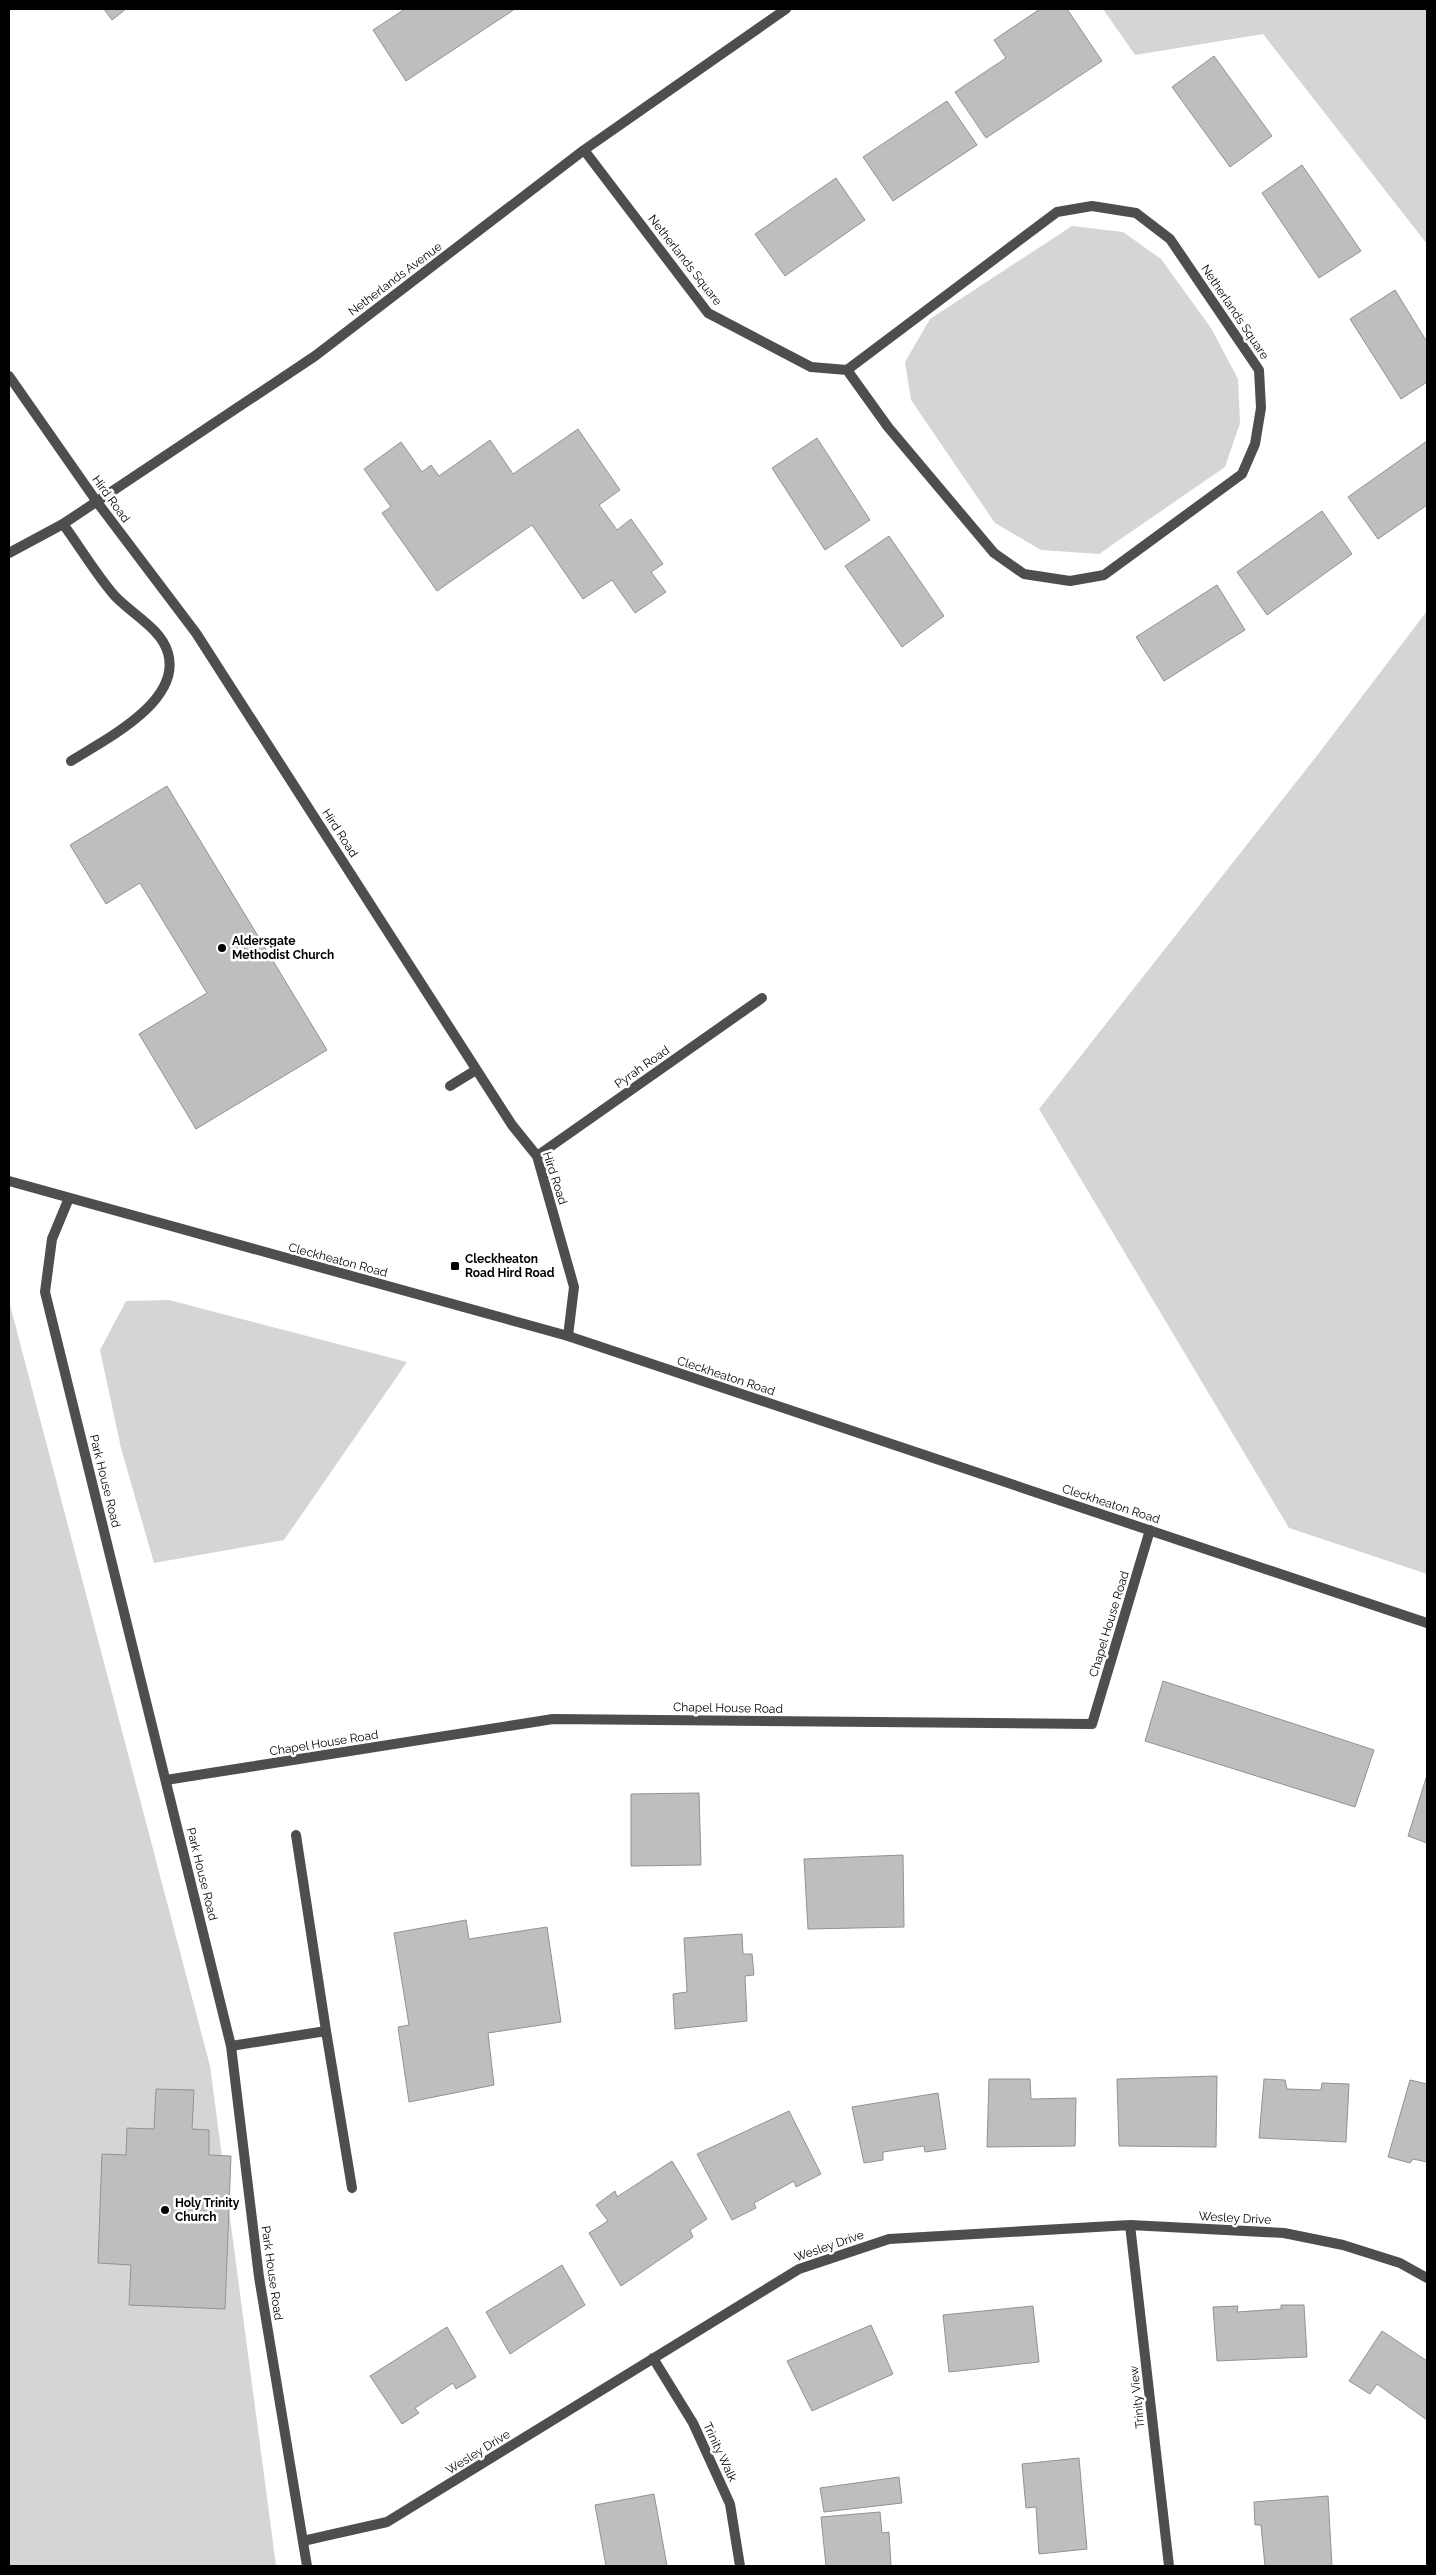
<svg xmlns="http://www.w3.org/2000/svg" width="1436" height="2575" font-family="Raleway,sans-serif">
<rect width="100%" height="100%" fill="#fff"/>
<path fill="#d5d5d5" d="M 1103,9 L 1427,9 L 1427,244 L 1263,34 L 1135,55 Z
M 1072,226 L 1123,232 L 1161,259 L 1211,328 L 1238,379 L 1240,423 L 1225,467 L 1099,554 L 1041,550 L 995,523 L 911,400 L 905,362 L 930,319 Z
M 1427,611 L 1427,1574 L 1289,1528 L 1039,1109 L 1319,753 Z
M 169,1300 L 407,1362 L 284,1540 L 154,1563 L 121,1448 L 100,1350 L 126,1301 Z
M 9,1301 L 210,2066 L 276,2566 L 9,2566 Z"/>
<path fill="#bebebe" stroke="#929292" d="M 104,9 L 126,9 L 112,20 Z
M 405,9 L 515,9 L 406,81 L 373,30 Z
M 1040,9 L 1067,9 L 1102,61 L 986,138 L 955,92 L 1006,58 L 994,40 Z
M 1214,56 L 1272,136 L 1230,167 L 1172,87 Z
M 947,101 L 977,145 L 893,201 L 863,157 Z
M 1302,165 L 1361,251 L 1319,278 L 1262,193 Z
M 836,178 L 865,220 L 785,276 L 755,234 Z
M 1395,290 L 1427,342 L 1427,382 L 1401,399 L 1350,319 Z
M 578,429 L 620,490 L 599,505 L 617,530 L 631,519 L 663,564 L 651,572 L 666,592 L 635,613 L 612,580 L 583,599 L 532,525 L 437,591 L 382,513 L 391,507 L 364,469 L 401,442 L 422,472 L 431,465 L 439,476 L 490,440 L 513,474 Z
M 817,438 L 870,520 L 825,550 L 772,468 Z
M 1427,441 L 1427,505 L 1378,539 L 1348,497 Z
M 1322,511 L 1352,554 L 1267,615 L 1237,572 Z
M 889,536 L 944,616 L 902,647 L 845,566 Z
M 1217,585 L 1245,630 L 1164,681 L 1136,637 Z
M 167,786 L 327,1050 L 196,1129 L 139,1034 L 207,993 L 140,883 L 106,904 L 70,845 Z
M 1163,1681 L 1374,1750 L 1355,1807 L 1145,1741 Z
M 1427,1775 L 1427,1843 L 1408,1836 Z
M 699,1793 L 701,1865 L 631,1866 L 631,1794 Z
M 903,1855 L 904,1927 L 808,1929 L 804,1859 Z
M 466,1920 L 469,1939 L 547,1927 L 561,2022 L 488,2033 L 494,2085 L 409,2102 L 398,2027 L 409,2025 L 394,1933 Z
M 742,1934 L 743,1954 L 752,1954 L 754,1975 L 745,1976 L 747,2021 L 675,2029 L 673,1994 L 687,1992 L 684,1938 Z
M 1217,2076 L 1216,2147 L 1119,2146 L 1117,2079 Z
M 989,2079 L 1030,2079 L 1031,2099 L 1076,2098 L 1075,2146 L 987,2147 Z
M 1264,2079 L 1285,2080 L 1287,2089 L 1321,2090 L 1322,2083 L 1349,2084 L 1346,2142 L 1259,2138 Z
M 1410,2080 L 1427,2084 L 1427,2162 L 1413,2159 L 1410,2163 L 1388,2157 Z
M 156,2089 L 194,2090 L 192,2129 L 209,2130 L 209,2155 L 231,2156 L 225,2309 L 129,2305 L 131,2265 L 98,2263 L 102,2154 L 126,2155 L 127,2128 L 154,2129 Z
M 938,2093 L 946,2149 L 925,2152 L 924,2146 L 883,2152 L 883,2160 L 864,2163 L 852,2107 Z
M 789,2111 L 821,2174 L 796,2187 L 794,2181 L 754,2203 L 756,2208 L 732,2220 L 697,2154 Z
M 672,2161 L 707,2219 L 690,2230 L 693,2237 L 621,2286 L 589,2233 L 608,2221 L 596,2205 L 615,2191 L 617,2197 Z
M 562,2265 L 585,2305 L 510,2354 L 486,2312 Z
M 1281,2305 L 1304,2305 L 1307,2357 L 1217,2361 L 1213,2307 L 1238,2306 L 1237,2312 L 1281,2309 Z
M 1033,2306 L 1039,2362 L 949,2372 L 943,2315 Z
M 871,2325 L 893,2374 L 812,2411 L 787,2361 Z
M 447,2327 L 476,2377 L 456,2389 L 453,2383 L 415,2408 L 419,2413 L 402,2424 L 370,2376 Z
M 1382,2331 L 1427,2361 L 1427,2420 L 1377,2384 L 1370,2394 L 1349,2381 Z
M 1079,2458 L 1087,2549 L 1039,2554 L 1036,2507 L 1026,2508 L 1022,2464 Z
M 899,2477 L 902,2503 L 824,2512 L 820,2488 Z
M 654,2494 L 667,2566 L 606,2566 L 595,2505 Z
M 1328,2496 L 1332,2566 L 1265,2566 L 1261,2525 L 1255,2525 L 1254,2502 Z
M 880,2512 L 882,2533 L 889,2532 L 891,2566 L 826,2566 L 821,2517 Z"/>
<g fill="none" stroke-linecap="round" stroke-linejoin="round">
<path stroke="#4e4e4e" stroke-width="10" d="M 63,524 C 80,547 95,573 114,595 C 130,613 161,628 168,653 C 182,702 104,740 71,761
M 450,1086 L 476,1070
M 326,2031 L 352,2188
M 231,2046 L 326,2031 L 296,1835"/>
<path stroke="#4e4e4e" stroke-width="10" d="M 584,150 L 708,313 L 811,367 L 847,370 L 888,427 L 994,553 L 1024,574 L 1070,581 L 1104,575 L 1242,474 L 1255,444 L 1261,408 L 1259,370 L 1170,239 L 1136,213 L 1092,206 L 1057,212 L 847,370
M 9,376 L 97,502 L 196,633 L 512,1125 L 537,1156 L 574,1287 L 568,1336
M 9,553 L 63,524 L 315,356 L 584,150 L 786,9
M 537,1156 L 762,998
M 69,1198 L 52,1239 L 45,1292 L 231,2046 L 259,2277 L 307,2566
M 166,1780 L 553,1719 L 1092,1724 L 1150,1530
M 1130,2225 L 1169,2566
M 653,2358 L 693,2423 L 730,2504 L 740,2566
M 303,2541 L 387,2522 L 799,2269 L 889,2239 L 1130,2225 L 1284,2233 L 1343,2245 L 1400,2263 L 1427,2278"/>
<path stroke="#4e4e4e" stroke-width="10" d="M 9,1181 L 568,1336 L 1427,1623"/>
</g>
<g fill="#000" stroke="#fff" stroke-width="2">
<circle cx="222" cy="948" r="5"/>
<rect x="450" y="1261" width="10" height="10" rx="2.5"/>
<circle cx="165" cy="2210" r="5"/>
</g>
<g text-anchor="middle" dominant-baseline="central" stroke-width="5" stroke-linejoin="round" paint-order="stroke">
<g font-size="12" fill="#000" stroke="#fff">
<text transform="translate(685 260) rotate(52)">Netherlands Square</text>
<text transform="translate(395 279) rotate(-37)">Netherlands Avenue</text>
<text transform="translate(1235 312) rotate(56)">Netherlands Square</text>
<text transform="translate(111 499) rotate(54)">Hird Road</text>
<text transform="translate(340 833) rotate(57)">Hird Road</text>
<text transform="translate(642 1067) rotate(-35)">Pyrah Road</text>
<text transform="translate(555 1178) rotate(72)">Hird Road</text>
<text transform="translate(338 1260) rotate(15)">Cleckheaton Road</text>
<text transform="translate(726 1376) rotate(18)">Cleckheaton Road</text>
<text transform="translate(105 1481) rotate(76)">Park House Road</text>
<text transform="translate(1111 1504) rotate(18)">Cleckheaton Road</text>
<text transform="translate(1109 1624) rotate(-73)">Chapel House Road</text>
<text transform="translate(728 1708) rotate(1)">Chapel House Road</text>
<text transform="translate(324 1743) rotate(-9)">Chapel House Road</text>
<text transform="translate(202 1874) rotate(76)">Park House Road</text>
<text transform="translate(1235 2218) rotate(3)">Wesley Drive</text>
<text transform="translate(829 2246) rotate(-19)">Wesley Drive</text>
<text transform="translate(272 2273) rotate(82)">Park House Road</text>
<text transform="translate(1137 2397) rotate(-96)">Trinity View</text>
<text transform="translate(478 2452) rotate(-32)">Wesley Drive</text>
<text transform="translate(720 2452) rotate(65)">Trinity Walk</text>
</g>
<g font-size="12" font-weight="bold" fill="#000" stroke="#fff" text-anchor="start">
<text x="232" y="941">Aldersgate<tspan x="232" dy="14">Methodist Church</tspan></text>
<text x="465" y="1259">Cleckheaton<tspan x="465" dy="14">Road Hird Road</tspan></text>
<text x="175" y="2203">Holy Trinity<tspan x="175" dy="14">Church</tspan></text>
</g>
</g>
<rect width="1436" height="2575" fill="none" stroke="#000000" stroke-width="20"/>
</svg>
